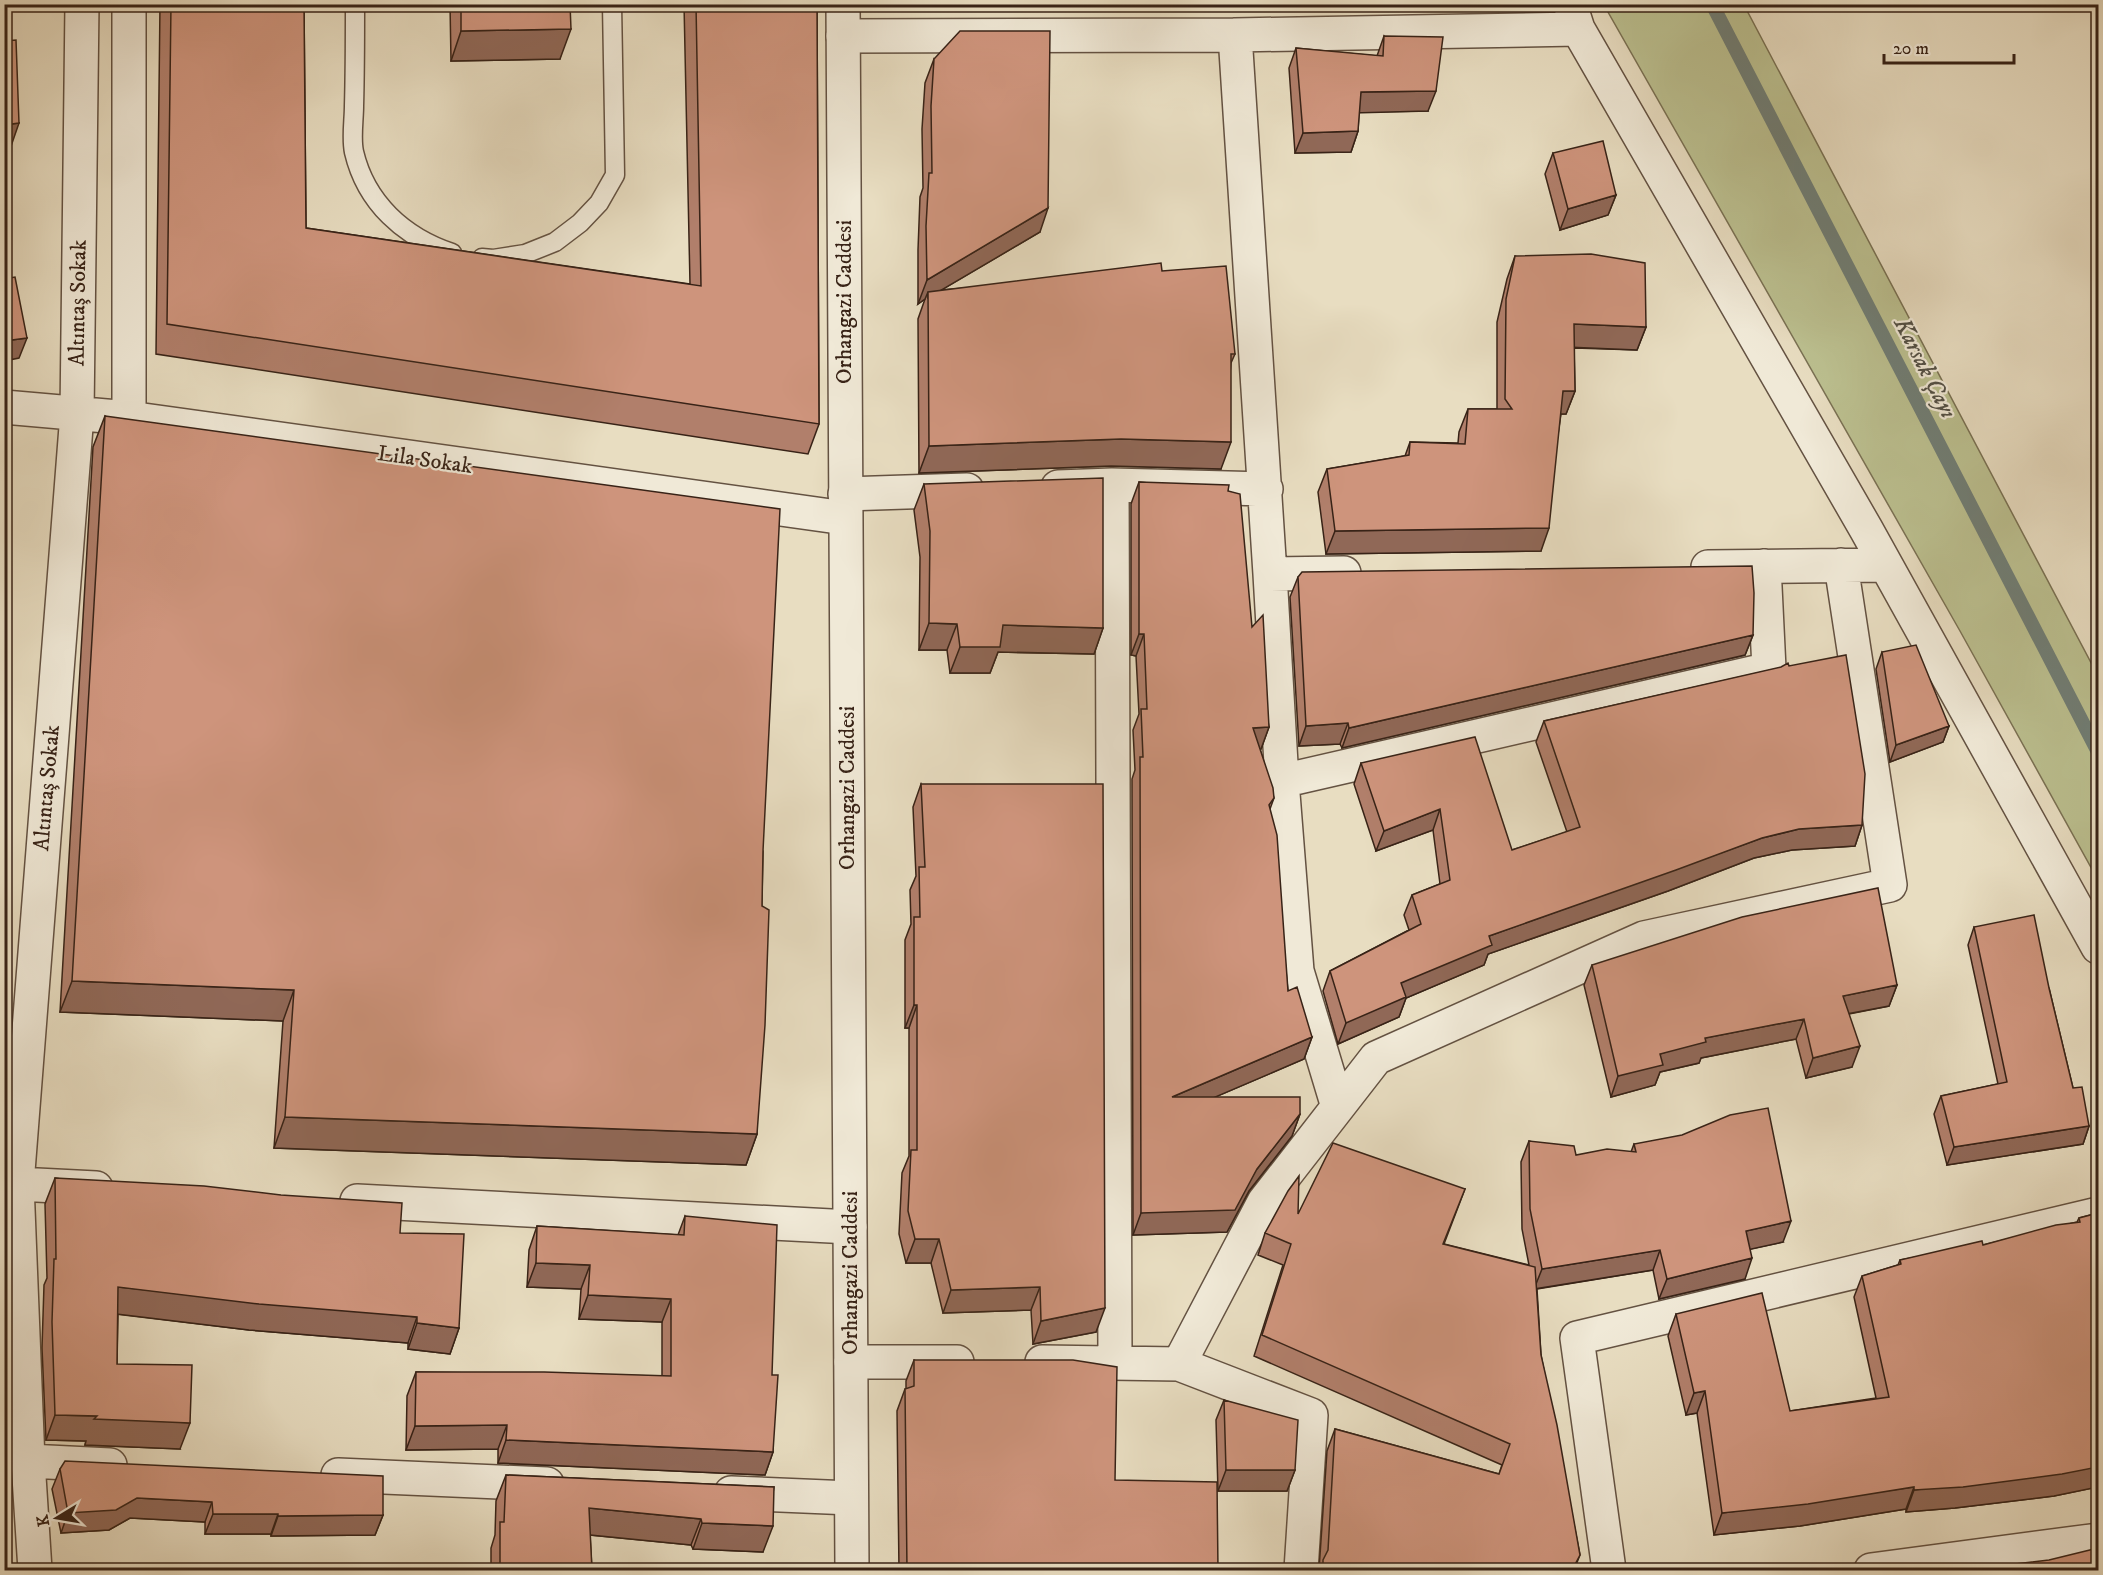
<svg xmlns="http://www.w3.org/2000/svg" width="2103" height="1575" font-family="'IM FELL DW Pica',serif">
<rect width="100%" height="100%" fill="#e8ddc1"/>
<filter id="stains"><feTurbulence type="fractalNoise" baseFrequency=".00333" numOctaves="4"/><feColorMatrix values="0 0 0 0 .2 0 0 0 0 .09 0 0 0 0 .02 0 0 0 .5 -.17"/></filter>
<radialGradient id="worn" r=".72"><stop offset=".6" stop-color="#630" stop-opacity="0"/><stop offset="1" stop-color="#630" stop-opacity=".3"/></radialGradient>
<path fill="#bbbf8f" stroke="#7a7153" stroke-width="1.5" d="M 1604,5 L 1744,5 L 2098,676 L 2098,880 L 1960,631 Z"/>
<g fill="none" stroke-linecap="round" stroke-linejoin="round">
<path stroke="#717e75" stroke-width="14" d="M 1712,4 L 2098,752"/>
<defs>
<path id="service" d="M 355,4 C 355,38 355,72 354,106 C 354,120 351,138 354,152 C 366,203 404,237 452,253
M 482,258 L 493,259 L 525,254 L 555,242 L 580,223 L 599,203 L 615,175 L 612,4"/>
<path id="minor" d="M 1570,4 L 1578,29 L 1866,529 L 2098,947
M 1235,35 L 1270,574 L 1344,573
M 843,36 L 1235,35 L 1578,29
M 4,407 L 129,418 L 845,518
M 129,418 L 129,4
M 1112,485 L 1266,489
M 1058,487 L 1112,485 L 1115,1362
M 845,494 L 967,490
M 1708,567 L 1886,565
M 1270,574 L 1282,781 L 1297,971 L 1338,1107
M 1282,781 L 1769,669 L 1764,566
M 4,1185 L 17,1184 L 96,1188
M 357,1201 L 850,1227
M 851,1362 L 957,1362
M 1042,1362 L 1179,1364 L 1264,1202 L 1376,1058 L 1644,938 L 1890,885 L 1841,565
M 1179,1364 L 1311,1415 L 1301,1570
M 28,1461 L 110,1465
M 338,1475 L 547,1484
M 731,1493 L 851,1498
M 35,1570 L 28,1461 L 17,1184 L 77,414 L 82,4
M 1609,1570 L 1577,1338 L 2098,1214
M 1871,1570 L 2098,1540"/>
<path id="tertiary" d="M 843,4 L 852,1570"/>
</defs>
<use href="#service" stroke="#645242" stroke-width="21"/>
<use href="#minor" stroke="#645242" stroke-width="36"/>
<use href="#tertiary" stroke="#645242" stroke-width="36"/>
<use href="#service" stroke="#f0e9d7" stroke-width="18"/>
<use href="#minor" stroke="#f0e9d7" stroke-width="33"/>
<use href="#tertiary" stroke="#f0e9d7" stroke-width="33"/>
</g>
<path fill="#b17f6b" stroke="#382317" stroke-width="1.5" d="M 160,4 L 304,4 L 306,228 L 690,284 L 684,4 L 817,4 L 819,424 L 808,454 L 156,354 Z
M 450,4 L 570,4 L 560,59 L 451,61 Z
M 1384,36 L 1428,111 L 1359,112 L 1358,131 L 1351,152 L 1295,153 L 1289,68 L 1296,48 L 1377,56 Z
M 934,59 L 1040,232 L 941,290 L 1162,271 L 1235,354 L 1231,363 L 1221,469 L 1111,466 L 919,473 L 918,319 L 925,299 L 918,304 L 918,250 L 920,197 L 923,188 L 922,129 L 925,83 Z
M 1553,153 L 1616,195 L 1608,215 L 1560,230 L 1545,174 Z
M 1515,256 L 1646,327 L 1637,350 L 1574,348 L 1575,391 L 1566,414 L 1561,414 L 1541,551 L 1326,554 L 1318,492 L 1327,469 L 1405,456 L 1410,442 L 1458,443 L 1459,432 L 1468,409 L 1497,409 L 1497,322 L 1507,279 Z
M 105,416 L 763,851 L 757,1134 L 746,1165 L 274,1148 L 283,1021 L 60,1012 L 93,447 Z
M 1139,482 L 1228,491 L 1269,727 L 1261,749 L 1260,749 L 1274,798 L 1270,809 L 1288,991 L 1312,1037 L 1304,1059 L 1215,1097 L 1300,1114 L 1292,1136 L 1249,1191 L 1227,1232 L 1133,1235 L 1132,779 L 1135,770 L 1133,730 L 1139,714 L 1136,656 L 1131,655 L 1131,504 Z
M 924,484 L 1103,628 L 1094,654 L 998,652 L 990,673 L 950,673 L 947,650 L 919,650 L 920,557 L 914,510 Z
M 1298,577 L 1753,635 L 1745,655 L 1342,748 L 1340,744 L 1299,746 L 1290,597 Z
M 1882,652 L 1949,726 L 1943,742 L 1890,762 L 1876,669 Z
M 1789,666 L 1862,825 L 1855,846 L 1792,850 L 1754,858 L 1668,891 L 1488,954 L 1484,965 L 1406,998 L 1399,1017 L 1338,1044 L 1323,991 L 1330,971 L 1409,930 L 1404,915 L 1412,895 L 1440,884 L 1433,830 L 1376,851 L 1354,784 L 1361,763 L 1512,850 L 1567,832 L 1536,742 L 1544,721 Z
M 921,784 L 1096,1332 L 1033,1344 L 1031,1310 L 943,1313 L 931,1263 L 906,1263 L 899,1234 L 902,1173 L 909,1156 L 909,1028 L 905,1028 L 905,940 L 911,924 L 910,890 L 916,876 L 913,807 Z
M 1974,927 L 2049,988 L 2073,1088 L 2089,1126 L 2083,1144 L 1947,1165 L 1934,1114 L 1941,1096 L 1998,1084 L 1968,945 Z
M 1592,965 L 1897,985 L 1889,1006 L 1849,1014 L 1852,1067 L 1806,1078 L 1796,1039 L 1701,1058 L 1699,1063 L 1660,1072 L 1655,1085 L 1611,1097 L 1584,985 Z
M 1529,1141 L 1576,1155 L 1631,1152 L 1634,1144 L 1783,1242 L 1750,1249 L 1745,1279 L 1659,1299 L 1653,1270 L 1537,1289 L 1541,1355 L 1580,1555 L 1574,1570 L 1319,1570 L 1327,1451 L 1335,1429 L 1499,1474 L 1502,1465 L 1254,1356 L 1283,1265 L 1258,1255 L 1265,1233 L 1298,1214 L 1465,1189 L 1444,1244 L 1529,1265 L 1522,1229 L 1521,1162 Z
M 55,1178 L 400,1233 L 459,1328 L 450,1354 L 408,1349 L 408,1343 L 249,1330 L 118,1314 L 117,1364 L 180,1449 L 85,1445 L 86,1441 L 46,1440 L 42,1348 L 44,1285 L 47,1278 L 45,1204 Z
M 2098,1213 L 2098,1487 L 2054,1496 L 1955,1508 L 1906,1512 L 1906,1509 L 1800,1526 L 1714,1535 L 1697,1413 L 1686,1415 L 1668,1336 L 1676,1314 L 1790,1411 L 1876,1398 L 1854,1297 L 1862,1276 L 1898,1265 L 1900,1260 L 1983,1245 L 2077,1222 L 2079,1218 Z
M 685,1216 L 772,1375 L 773,1452 L 765,1475 L 498,1463 L 498,1449 L 406,1450 L 407,1396 L 416,1372 L 662,1376 L 662,1322 L 579,1319 L 581,1289 L 527,1287 L 529,1250 L 537,1226 L 678,1235 Z
M 914,1360 L 1115,1480 L 1218,1570 L 899,1570 L 897,1411 L 905,1389 L 906,1389 L 906,1381 Z
M 1224,1400 L 1295,1470 L 1287,1491 L 1218,1491 L 1216,1420 Z
M 60,1469 L 383,1515 L 375,1535 L 271,1536 L 271,1534 L 205,1534 L 205,1522 L 130,1518 L 109,1530 L 61,1533 L 52,1489 Z
M 506,1475 L 774,1487 L 763,1552 L 693,1549 L 691,1545 L 590,1535 L 592,1570 L 491,1570 L 491,1548 L 495,1535 L 496,1501 Z"/>
<path fill="#906857" stroke="#382317" stroke-width="1.5" d="M 1072,4 L 1121,4 L 1070,8 Z
M 571,29 L 560,59 L 451,61 L 461,31 Z
M 1436,91 L 1428,111 L 1353,113 L 1361,92 Z
M 19,123 L 10,149 L 4,150 L 4,125 Z
M 1358,131 L 1351,152 L 1295,153 L 1303,133 Z
M 1616,195 L 1608,215 L 1560,230 L 1568,209 Z
M 1048,208 L 1040,232 L 928,298 L 928,292 L 925,299 L 918,304 L 927,280 Z
M 1574,324 L 1646,327 L 1637,350 L 1566,347 Z
M 27,338 L 19,358 L 4,361 L 4,341 Z
M 1563,391 L 1575,391 L 1566,414 L 1555,414 Z
M 1121,439 L 1231,442 L 1221,469 L 1111,466 L 919,473 L 929,446 Z
M 1549,528 L 1541,551 L 1326,554 L 1335,531 Z
M 929,623 L 957,624 L 947,650 L 919,650 Z
M 1003,625 L 1103,628 L 1094,654 L 998,652 L 990,673 L 950,673 L 960,647 Z
M 1139,634 L 1144,634 L 1136,656 L 1131,655 Z
M 1753,635 L 1745,655 L 1342,748 L 1349,728 Z
M 1348,723 L 1340,744 L 1299,746 L 1306,726 Z
M 1949,726 L 1943,742 L 1890,762 L 1896,745 Z
M 1269,727 L 1261,749 L 1245,750 L 1253,728 Z
M 1440,809 L 1433,830 L 1376,851 L 1384,831 Z
M 1862,825 L 1855,846 L 1792,850 L 1754,858 L 1668,891 L 1488,954 L 1484,965 L 1406,998 L 1399,1017 L 1338,1044 L 1346,1023 L 1401,983 L 1489,936 L 1762,838 L 1799,829 Z
M 72,981 L 294,990 L 283,1021 L 60,1012 Z
M 1897,985 L 1889,1006 L 1836,1016 L 1843,996 Z
M 914,1005 L 917,1005 L 909,1028 L 905,1028 Z
M 1804,1019 L 1796,1039 L 1701,1058 L 1699,1063 L 1660,1072 L 1655,1085 L 1611,1097 L 1618,1076 L 1660,1054 L 1705,1038 Z
M 1312,1037 L 1304,1059 L 1164,1119 L 1172,1097 Z
M 1860,1046 L 1852,1067 L 1806,1078 L 1813,1058 Z
M 1300,1114 L 1292,1136 L 1249,1191 L 1227,1232 L 1133,1235 L 1141,1213 L 1257,1169 Z
M 285,1117 L 757,1134 L 746,1165 L 274,1148 Z
M 2089,1126 L 2083,1144 L 1947,1165 L 1954,1147 Z
M 1791,1221 L 1783,1242 L 1738,1252 L 1746,1231 Z
M 915,1239 L 939,1239 L 931,1263 L 906,1263 Z
M 1660,1250 L 1653,1270 L 1534,1289 L 1542,1269 Z
M 1752,1258 L 1745,1279 L 1659,1299 L 1667,1279 Z
M 536,1263 L 590,1265 L 581,1289 L 527,1287 Z
M 118,1287 L 417,1317 L 408,1343 L 249,1330 L 108,1313 Z
M 1040,1287 L 1031,1310 L 943,1313 L 951,1290 Z
M 588,1295 L 671,1299 L 662,1322 L 579,1319 Z
M 1105,1308 L 1096,1332 L 1033,1344 L 1041,1321 Z
M 417,1323 L 459,1328 L 450,1354 L 408,1349 Z
M 1705,1391 L 1697,1413 L 1686,1415 L 1694,1393 Z
M 55,1415 L 97,1416 L 190,1423 L 180,1449 L 85,1445 L 86,1441 L 46,1440 Z
M 507,1425 L 498,1449 L 406,1450 L 415,1426 Z
M 506,1440 L 773,1452 L 765,1475 L 498,1463 Z
M 2098,1467 L 2098,1487 L 2054,1496 L 1955,1508 L 1906,1512 L 1914,1490 Z
M 1226,1470 L 1295,1470 L 1287,1491 L 1218,1491 Z
M 1914,1487 L 1906,1509 L 1800,1526 L 1714,1535 L 1722,1513 Z
M 137,1498 L 212,1502 L 205,1522 L 130,1518 L 109,1530 L 61,1533 L 68,1513 Z
M 589,1508 L 701,1519 L 691,1545 L 580,1534 Z
M 213,1514 L 278,1514 L 271,1534 L 205,1534 Z
M 383,1515 L 375,1535 L 271,1536 L 278,1516 Z
M 702,1523 L 773,1526 L 763,1552 L 693,1549 Z"/>
<path fill="#ce947c" stroke="#382317" stroke-width="1.5" d="M 171,4 L 304,4 L 306,228 L 701,286 L 696,4 L 817,4 L 819,424 L 167,324 Z
M 461,4 L 570,4 L 571,29 L 461,31 Z
M 960,31 L 1050,31 L 1048,208 L 927,280 L 926,226 L 929,173 L 932,173 L 931,106 L 934,59 Z
M 1384,36 L 1443,37 L 1436,91 L 1361,92 L 1358,131 L 1303,133 L 1296,48 L 1383,56 Z
M 16,40 L 19,123 L 4,125 L 4,41 Z
M 1603,141 L 1616,195 L 1568,209 L 1553,153 Z
M 1591,254 L 1645,263 L 1646,327 L 1574,324 L 1575,391 L 1563,391 L 1549,528 L 1335,531 L 1327,469 L 1409,455 L 1410,442 L 1465,444 L 1468,409 L 1512,409 L 1505,399 L 1506,299 L 1515,256 Z
M 1161,263 L 1162,271 L 1226,266 L 1235,354 L 1231,354 L 1231,442 L 1121,439 L 929,446 L 928,292 Z
M 15,277 L 27,338 L 4,341 L 4,279 Z
M 105,416 L 780,509 L 763,851 L 762,906 L 769,910 L 765,1025 L 757,1134 L 285,1117 L 294,990 L 72,981 Z
M 1103,478 L 1103,628 L 1003,625 L 1000,647 L 960,647 L 957,624 L 929,623 L 930,531 L 924,484 Z
M 1139,482 L 1229,485 L 1228,491 L 1240,494 L 1252,627 L 1263,615 L 1269,727 L 1253,728 L 1273,788 L 1274,798 L 1269,805 L 1277,835 L 1288,991 L 1297,987 L 1312,1037 L 1172,1097 L 1300,1097 L 1300,1114 L 1257,1169 L 1235,1210 L 1141,1213 L 1140,757 L 1143,757 L 1141,709 L 1147,709 L 1144,634 L 1139,634 Z
M 1752,566 L 1754,593 L 1753,635 L 1349,728 L 1348,723 L 1306,726 L 1298,577 L 1302,572 Z
M 1916,645 L 1949,726 L 1896,745 L 1882,652 Z
M 1846,655 L 1865,774 L 1862,825 L 1799,829 L 1762,838 L 1676,870 L 1489,936 L 1492,945 L 1401,983 L 1406,997 L 1346,1023 L 1330,971 L 1421,924 L 1412,895 L 1450,880 L 1440,809 L 1384,831 L 1361,763 L 1475,737 L 1512,850 L 1580,827 L 1544,721 L 1781,667 L 1788,663 L 1789,666 Z
M 921,784 L 1103,784 L 1105,1308 L 1041,1321 L 1040,1287 L 951,1290 L 939,1239 L 915,1239 L 908,1211 L 911,1150 L 917,1150 L 917,1005 L 914,1005 L 914,917 L 920,917 L 919,867 L 925,867 Z
M 1878,888 L 1897,985 L 1843,996 L 1860,1046 L 1813,1058 L 1804,1019 L 1705,1038 L 1706,1042 L 1660,1054 L 1663,1065 L 1618,1076 L 1592,965 L 1742,917 Z
M 2034,915 L 2049,988 L 2073,1088 L 2082,1087 L 2089,1126 L 1954,1147 L 1941,1096 L 2007,1082 L 1974,927 Z
M 1768,1108 L 1791,1221 L 1746,1231 L 1752,1258 L 1667,1279 L 1660,1250 L 1542,1269 L 1530,1209 L 1529,1141 L 1574,1146 L 1576,1155 L 1607,1149 L 1636,1152 L 1634,1144 L 1682,1135 L 1730,1115 Z
M 1333,1143 L 1465,1189 L 1443,1244 L 1535,1267 L 1541,1355 L 1557,1425 L 1580,1555 L 1572,1570 L 1323,1570 L 1323,1560 L 1328,1550 L 1335,1429 L 1499,1474 L 1510,1444 L 1262,1335 L 1291,1244 L 1265,1233 L 1288,1191 L 1299,1176 L 1298,1214 Z
M 55,1178 L 204,1186 L 281,1195 L 402,1203 L 400,1233 L 464,1234 L 459,1328 L 417,1323 L 417,1317 L 259,1304 L 118,1287 L 117,1364 L 192,1365 L 190,1423 L 94,1419 L 97,1416 L 55,1415 L 52,1322 L 54,1259 L 56,1259 Z
M 2098,1213 L 2098,1467 L 2062,1474 L 1963,1487 L 1914,1490 L 1914,1487 L 1808,1504 L 1722,1513 L 1705,1391 L 1694,1393 L 1676,1314 L 1762,1293 L 1790,1411 L 1889,1397 L 1862,1276 L 1901,1264 L 1900,1260 L 1982,1241 L 1983,1245 L 2056,1225 L 2080,1222 L 2079,1218 Z
M 685,1216 L 777,1225 L 772,1375 L 778,1375 L 773,1452 L 506,1440 L 507,1425 L 415,1426 L 416,1372 L 544,1372 L 671,1376 L 671,1299 L 588,1295 L 590,1265 L 536,1263 L 537,1226 L 684,1235 Z
M 914,1360 L 1073,1360 L 1117,1367 L 1115,1480 L 1217,1482 L 1218,1570 L 907,1570 L 905,1389 L 914,1386 Z
M 1224,1400 L 1298,1420 L 1295,1470 L 1226,1470 Z
M 65,1461 L 383,1476 L 383,1515 L 278,1516 L 278,1514 L 213,1514 L 212,1502 L 137,1498 L 116,1510 L 68,1513 L 60,1469 Z
M 506,1475 L 774,1487 L 773,1526 L 702,1523 L 701,1519 L 589,1508 L 592,1570 L 500,1570 L 500,1522 L 504,1522 Z
M 2098,1548 L 2098,1570 L 1964,1570 L 2049,1560 Z"/>
<g text-anchor="middle" dominant-baseline="central" stroke-width="4.5" stroke-linejoin="round" paint-order="stroke">
<g font-size="22" fill="#382317" stroke="#f0e9d7">
<text transform="translate(844 302) rotate(-90)">Orhangazi Caddesi</text>
<text transform="translate(78 303) rotate(-89)">Altıntaş Sokak</text>
<text transform="translate(425 460) rotate(8)">Lila Sokak</text>
<text transform="translate(47 788) rotate(-85)">Altıntaş Sokak</text>
<text transform="translate(847 788) rotate(-90)">Orhangazi Caddesi</text>
<text transform="translate(850 1273) rotate(-90)">Orhangazi Caddesi</text>
</g>
<g font-size="24" font-style="italic" fill="#545146" stroke="#f0e9d7">
<text transform="translate(1925 368) rotate(63)">Karsak Çayı</text>
</g>
</g>
<rect width="2103" height="1575" fill="none" stroke="#e8ddc1" stroke-width="24"/>
<rect x="6" y="6" width="2091" height="1563" fill="none" stroke="#382317" stroke-width="3"/>
<rect x="12" y="12" width="2079" height="1551" fill="none" stroke="#382317" stroke-width="1.5"/>
<g transform="translate(57 1518) rotate(259)" stroke="#f0e9d7" stroke-width="4.5" paint-order="stroke">
<path d="M0-4.5L10 22L0 15L-10 22Z" fill="#382317"/>
<text y="-9" font-size="16" font-weight="bold" text-anchor="middle" fill="#382317">K</text>
</g>
<path d="M1884 54v9h130v-9" fill="none" stroke="#382317" stroke-width="3"/>
<text x="1893" y="54" font-size="18" fill="#382317" stroke="#f0e9d7" stroke-width="4.5" paint-order="stroke">20 m</text>
<rect width="100%" height="100%" filter="url(#stains)"/>
<rect width="100%" height="100%" fill="url(#worn)"/>
</svg>
